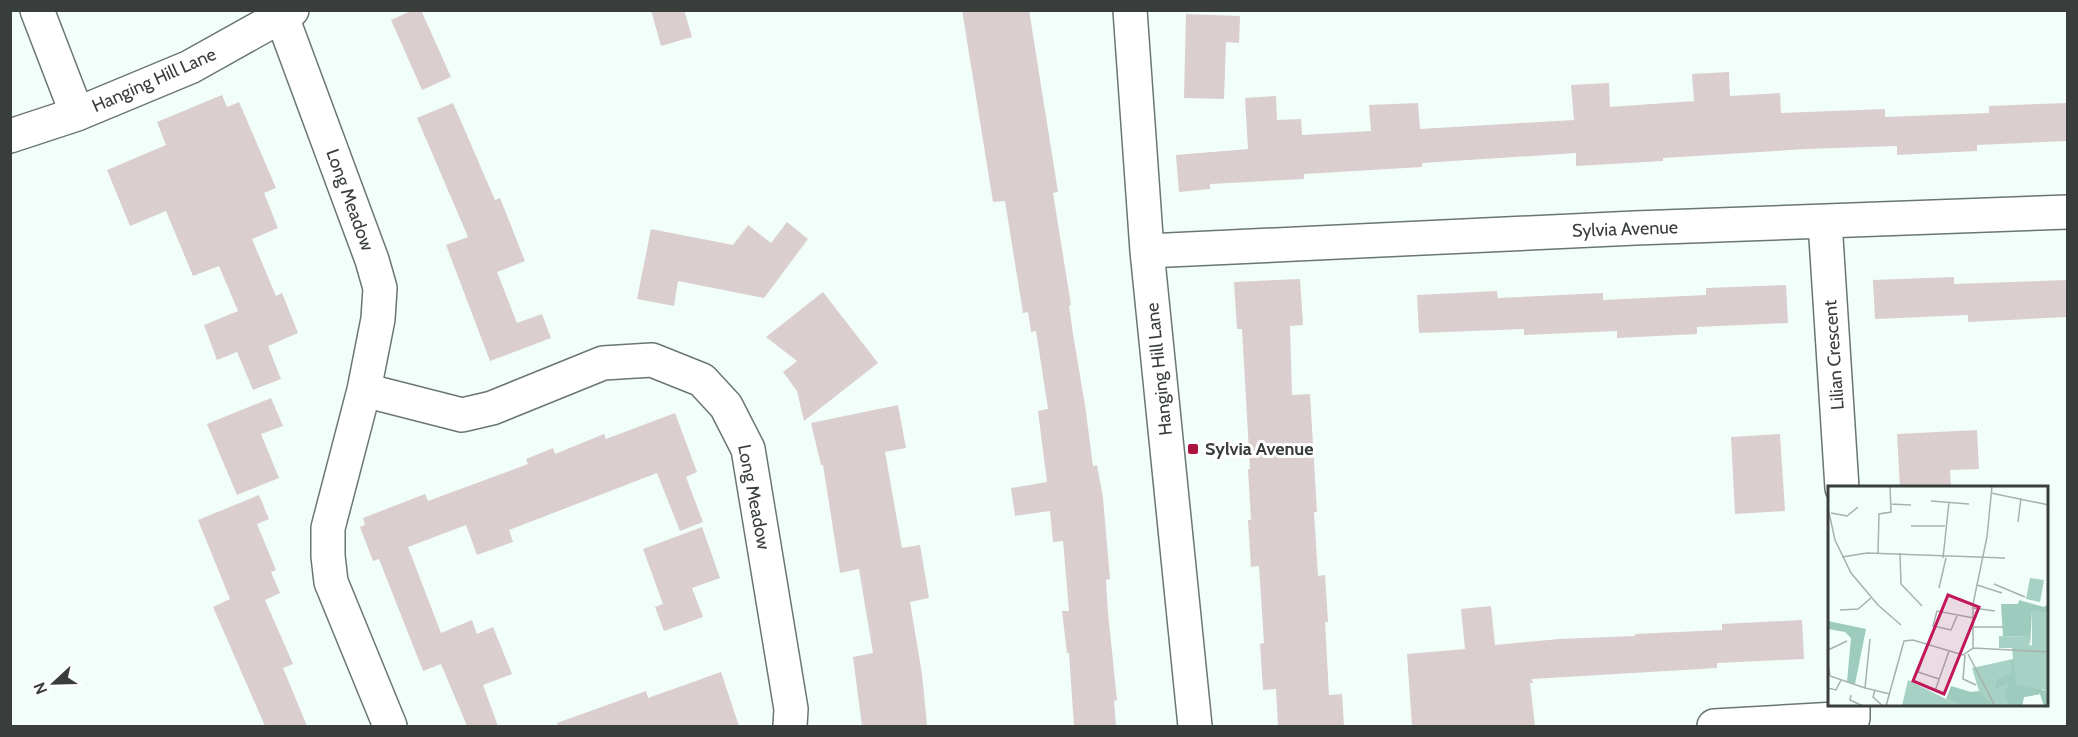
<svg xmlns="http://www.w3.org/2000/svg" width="2078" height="737" font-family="Cabin,sans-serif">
<rect width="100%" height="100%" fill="#f1fefa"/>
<path fill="#dbcecf" d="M 413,10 L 421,10 L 451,77 L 422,90 L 391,20 Z
M 651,10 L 684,10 L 692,37 L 661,46 Z
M 962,10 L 1029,10 L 1058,192 L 1053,193 L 1071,305 L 1069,306 L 1073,334 L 1085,405 L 1093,466 L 1097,465 L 1103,498 L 1110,579 L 1106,580 L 1108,613 L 1117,700 L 1114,701 L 1116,726 L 1074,726 L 1069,653 L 1067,653 L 1062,611 L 1069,611 L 1063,541 L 1053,542 L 1050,511 L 1015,516 L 1011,488 L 1047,482 L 1038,411 L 1048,409 L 1036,331 L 1031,332 L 1028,312 L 1023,313 L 1005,201 L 993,202 Z
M 1186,14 L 1240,16 L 1239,43 L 1226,42 L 1224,99 L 1184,98 Z
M 1729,72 L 1730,96 L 1780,93 L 1781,113 L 1885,109 L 1885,117 L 1989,113 L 1989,106 L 2067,103 L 2067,141 L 1977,145 L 1977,151 L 1897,155 L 1897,146 L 1806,149 L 1663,158 L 1663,161 L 1576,166 L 1576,153 L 1422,163 L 1422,167 L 1304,174 L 1304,179 L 1210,184 L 1210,189 L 1179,192 L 1176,155 L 1248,149 L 1245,98 L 1276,96 L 1277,120 L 1301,119 L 1302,135 L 1371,131 L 1369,105 L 1418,103 L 1420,129 L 1574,120 L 1571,85 L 1609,83 L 1610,107 L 1694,101 L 1692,74 Z
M 222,95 L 227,107 L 239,102 L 276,188 L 264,193 L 278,228 L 252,239 L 276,296 L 282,293 L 298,333 L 268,346 L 281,379 L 253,390 L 237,352 L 217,360 L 204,325 L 238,311 L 219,266 L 193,276 L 166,211 L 130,226 L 107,170 L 166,145 L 157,122 Z
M 453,103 L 495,200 L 500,198 L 525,261 L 497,272 L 517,323 L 542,314 L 551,338 L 490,361 L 446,245 L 468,237 L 417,118 Z
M 787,222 L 808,239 L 764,298 L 678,281 L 674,306 L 637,299 L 651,229 L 733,245 L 748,225 L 771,243 Z
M 1954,277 L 1954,284 L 2067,280 L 2067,317 L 1968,322 L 1968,315 L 1875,319 L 1873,280 Z
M 1300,279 L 1303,325 L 1290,326 L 1292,395 L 1310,394 L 1317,512 L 1314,512 L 1318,576 L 1325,575 L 1328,622 L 1325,622 L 1329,695 L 1342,694 L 1344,726 L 1278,726 L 1276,689 L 1263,690 L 1260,644 L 1264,643 L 1259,566 L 1251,567 L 1248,520 L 1251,520 L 1248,469 L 1250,469 L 1242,329 L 1237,329 L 1234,282 Z
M 1786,285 L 1788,323 L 1697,327 L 1697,334 L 1617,338 L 1617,331 L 1524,335 L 1524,329 L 1419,333 L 1417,295 L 1497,291 L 1498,298 L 1603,293 L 1603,300 L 1706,295 L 1706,288 Z
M 823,292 L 878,363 L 804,421 L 797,391 L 783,372 L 797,361 L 766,337 Z
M 271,398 L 283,426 L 261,434 L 279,478 L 237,495 L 207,424 Z
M 898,405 L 906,448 L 885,452 L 902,548 L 920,545 L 929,598 L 910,602 L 922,674 L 927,725 L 862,726 L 853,657 L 873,653 L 859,569 L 840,573 L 823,465 L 821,465 L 811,423 Z
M 675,413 L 697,472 L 686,477 L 703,522 L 680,531 L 657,473 L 509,530 L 513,542 L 477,555 L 466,525 L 408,547 L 441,633 L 472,620 L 477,634 L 493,627 L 512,674 L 483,685 L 498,726 L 467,726 L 441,664 L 423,671 L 379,559 L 373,561 L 360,527 L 365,525 L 363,518 L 425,494 L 428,501 L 528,464 L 526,459 L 553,448 L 555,454 L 604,434 L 606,439 Z
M 1977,430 L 1979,469 L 1950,470 L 1951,488 L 1900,488 L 1897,434 Z
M 1780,434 L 1785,511 L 1735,514 L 1731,437 Z
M 259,495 L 269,519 L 257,524 L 276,570 L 271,572 L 280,593 L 265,600 L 293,664 L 283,668 L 307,726 L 265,726 L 213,607 L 230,599 L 198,520 Z
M 702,527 L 720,578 L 692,588 L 703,617 L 664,631 L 655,607 L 663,604 L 643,549 Z
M 1491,606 L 1495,645 L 1559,639 L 1635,636 L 1635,634 L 1722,630 L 1722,624 L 1802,620 L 1804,659 L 1717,663 L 1717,668 L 1532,679 L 1533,683 L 1530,683 L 1535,726 L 1412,726 L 1407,654 L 1465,649 L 1461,609 Z
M 721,672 L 739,726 L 558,726 L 557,723 L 646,691 L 648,698 Z"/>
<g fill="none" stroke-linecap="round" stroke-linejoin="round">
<defs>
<path id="minor" d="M 37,10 L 77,114
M 1130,10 L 1147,251 L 1195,726
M 282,17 L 372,260 L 380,288 L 378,319 L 364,390 L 328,528 L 328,556 L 331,582 L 390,726
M 10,136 L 77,114 L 190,67 L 292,10
M 1825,222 L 1842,488
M 1147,251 L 1635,228 L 2068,212
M 364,390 L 462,415 L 492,408 L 603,363 L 652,360 L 702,380 L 726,406 L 748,449 L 791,709 L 790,726
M 1714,726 L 1853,718 L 1853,706"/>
</defs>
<use href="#minor" stroke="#6a7672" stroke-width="36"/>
<use href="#minor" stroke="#fff" stroke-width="33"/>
</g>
<rect fill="#aa143f" stroke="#fff" stroke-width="2" x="1187" y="443" width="12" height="12" rx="3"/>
<g text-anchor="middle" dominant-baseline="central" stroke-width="6" stroke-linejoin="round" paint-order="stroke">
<g font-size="18" fill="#393e3c" stroke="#fff">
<text transform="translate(154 80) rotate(-24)">Hanging Hill Lane</text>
<text transform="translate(350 200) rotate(70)">Long Meadow</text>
<text transform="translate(1625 229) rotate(-2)">Sylvia Avenue</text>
<text transform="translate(1834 355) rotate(-94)">Lilian Crescent</text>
<text transform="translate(1159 369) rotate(-96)">Hanging Hill Lane</text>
<text transform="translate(754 497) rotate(79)">Long Meadow</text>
</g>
<g font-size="18" font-weight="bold" fill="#393e3c" stroke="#fff" text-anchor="start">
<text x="1205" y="449">Sylvia Avenue</text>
</g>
</g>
<g transform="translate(1828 486)">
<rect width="220" height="220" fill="#f1fefa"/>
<path d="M 202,92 L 216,94 L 212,116 L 198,113 ZM 204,123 L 220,127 L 220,205 L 214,203 L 212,208 L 196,211 L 194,220 L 162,220 L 151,205 L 144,182 L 185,173 L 184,162 L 171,162 L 171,150 L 201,151 L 201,160 L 204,159 ZM 80,194 L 118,213 L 138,220 L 74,220 Z" fill="#a7d1c5"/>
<path d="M 191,114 L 216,121 L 220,118 L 220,127 L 204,124 L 202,162 L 201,151 L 175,150 L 173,118 L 190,118 ZM 0,135 L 38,143 L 27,198 L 19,196 L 23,152 L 17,146 L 0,143 ZM 183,173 L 186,176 L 188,199 L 220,205 L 220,220 L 216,220 L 212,208 L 196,211 L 194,220 L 182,220 L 177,209 L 181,197 L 167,203 L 169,193 L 183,188 ZM 123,200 L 143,206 L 151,205 L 164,219 L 137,220 L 118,213 Z" fill="#9dcbbd"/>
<path fill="none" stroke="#a7b1ae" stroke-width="1.5" d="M 163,7 L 221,19M 103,15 L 141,18M 62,18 L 83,19M 0,22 L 7,54 L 23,87 L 50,119 L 73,139M 3,27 L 19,30 L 30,21M 190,36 L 193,12M 83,40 L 117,40M 50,67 L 51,28 L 63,26 L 62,0M 72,67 L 73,98 L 94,120M 14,71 L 39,67 L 177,72M 115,72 L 121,16M 166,98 L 197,111M 149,99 L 174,107M 111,102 L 118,72M 145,122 L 167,125M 12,124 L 30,123 L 43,112M 129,130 L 123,144 L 105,140 L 109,125 L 146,132M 146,141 L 175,141M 42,153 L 37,202 L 62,208M 145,162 L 221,166M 0,164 L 19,155M 140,168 L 167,220M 137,169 L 135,193 L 148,199M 94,174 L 90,186 L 111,193M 0,177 L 2,190 L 37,202M 0,202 L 8,204 L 13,194M 47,204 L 45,211 L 55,220M 107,205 L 121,165M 23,209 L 22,214 L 35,220M 58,220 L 76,155 L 85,154 L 135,169 L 145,162 L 145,118 L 159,51 L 164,0"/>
<path fill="#c2185b" fill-opacity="0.15" stroke="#c2185b" stroke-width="3" d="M 120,109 L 151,121 L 116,208 L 85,195 Z"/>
<rect width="220" height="220" fill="none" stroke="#393e3c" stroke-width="3"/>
</g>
<rect width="2078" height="737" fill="none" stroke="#393e3c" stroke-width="24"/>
<g transform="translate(54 683) rotate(248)" stroke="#ffffff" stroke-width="4.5" paint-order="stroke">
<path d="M0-4.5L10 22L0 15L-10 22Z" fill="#393e3c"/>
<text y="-9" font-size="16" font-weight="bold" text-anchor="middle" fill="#393e3c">N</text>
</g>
</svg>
